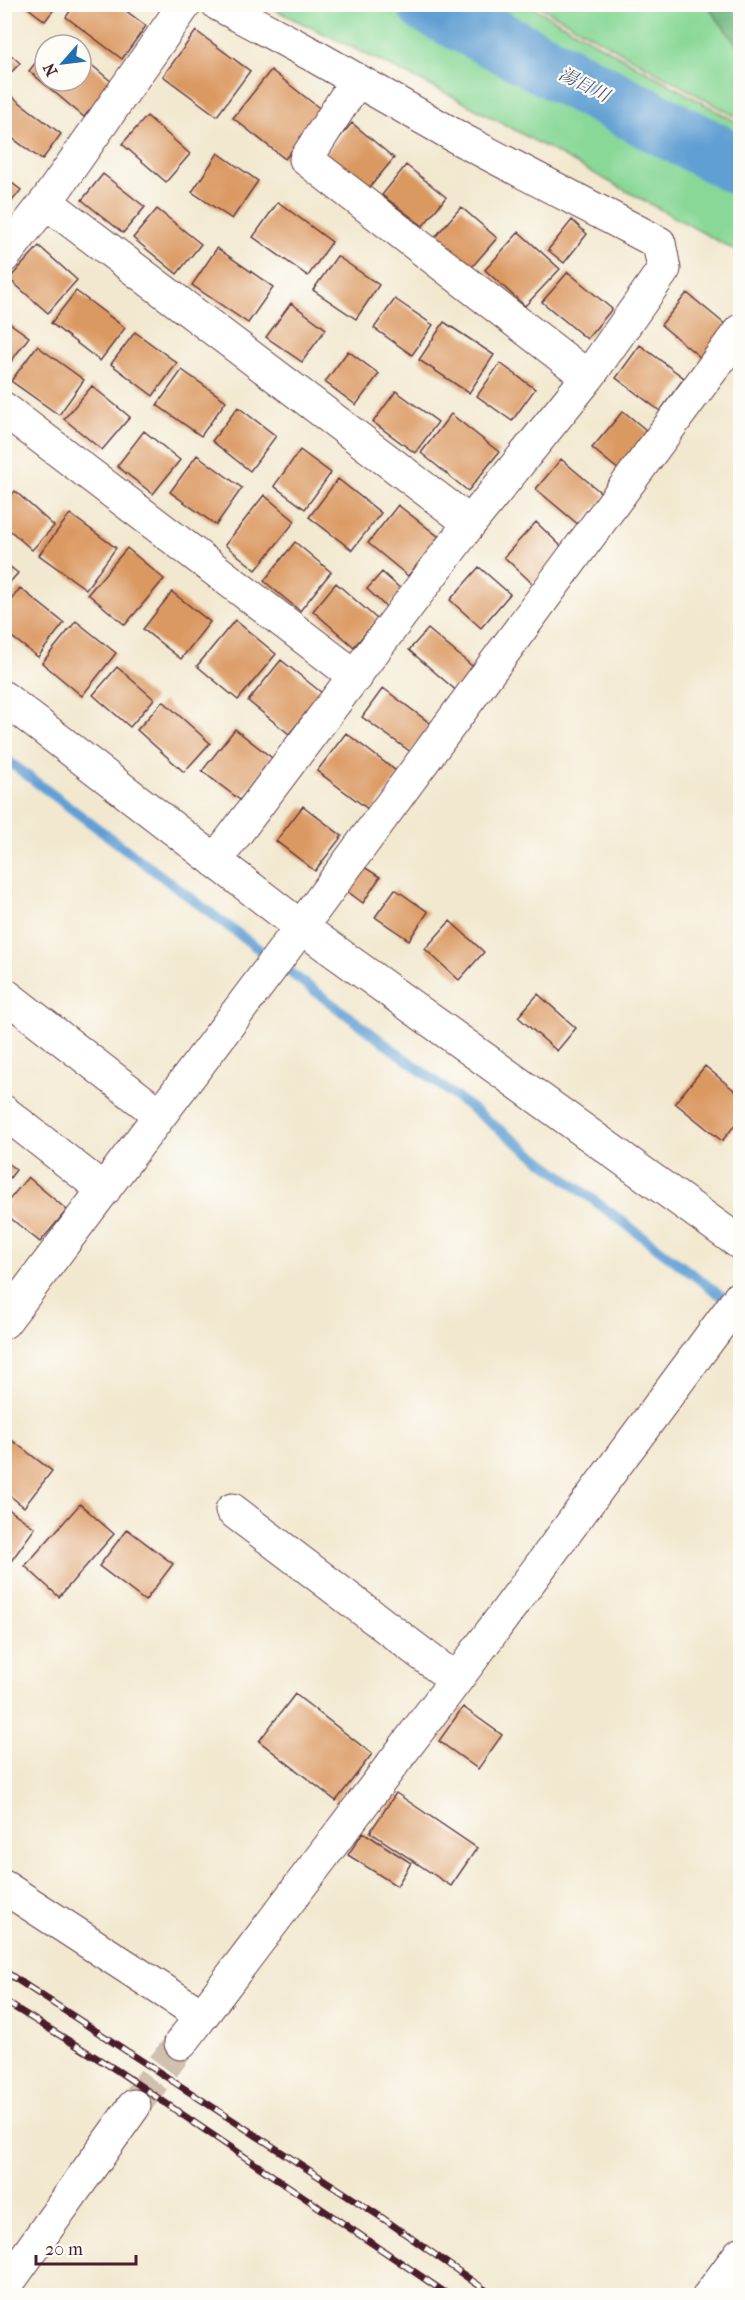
<svg xmlns="http://www.w3.org/2000/svg" width="745" height="2300" font-family="'IM FELL French Canon','Noto Serif JP',serif">
<rect width="100%" height="100%" fill="#fdfcf7"/>
<filter id="ink" filterUnits="userSpaceOnUse"><feTurbulence type="fractalNoise" baseFrequency=".0167" numOctaves="2"/><feDisplacementMap in="SourceGraphic" scale="12" xChannelSelector="R" yChannelSelector="G"/><feConvolveMatrix kernelMatrix="1 2 1 2 8 2 1 2 1" color-interpolation-filters="sRGB"/></filter>
<filter id="wash" filterUnits="userSpaceOnUse"><feTurbulence type="fractalNoise" baseFrequency=".008" numOctaves="4" result="noise"/><feDisplacementMap in="SourceGraphic" scale="24" xChannelSelector="R" yChannelSelector="G"/><feGaussianBlur stdDeviation="1.35" result="paint"/><feColorMatrix in="noise" values="0 0 0 0 0 0 0 0 0 0 0 0 0 0 0 0 0 1.4 0 .05"/><feComposite in="paint" operator="in"/></filter>
<g filter="url(#wash)">
<rect width="100%" height="100%" fill="#f2e8cf"/>
<path fill="#89d897" stroke="#6a7c61" stroke-width="1.5" d="M 265,5 L 529,5 L 740,124 L 740,253 L 454,97 Z
M 537,5 L 710,5 L 740,45 L 740,119 Z"/>
<path fill="#6eb880" stroke="#5c6c56" stroke-width="1.5" d="M 707,5 L 740,5 L 740,49 Z"/>
<g fill="none" stroke-linecap="round" stroke-linejoin="round">
<path stroke="#619fd3" stroke-width="10" d="M 4,758 L 731,1303"/>
<path stroke="#619fd3" stroke-width="60" d="M 427,4 L 740,166"/>
</g>
<g id="blocks">
<path fill="#db9962" d="M 23,4 L 58,4 L 45,21 Z
M 75,4 L 117,4 L 146,26 L 122,59 L 66,17 Z
M 196,31 L 250,71 L 217,116 L 163,76 Z
M 4,49 L 20,63 L 4,80 Z
M 45,51 L 45,81 L 81,81 L 81,56 L 113,83 L 84,117 L 29,71 Z
M 271,70 L 323,111 L 285,159 L 233,118 Z
M 10,95 L 61,134 L 42,160 L 4,132 L 4,103 Z
M 147,116 L 190,154 L 166,182 L 122,144 Z
M 352,123 L 394,158 L 364,194 L 322,158 Z
M 218,153 L 258,181 L 232,219 L 192,192 Z
M 406,165 L 446,197 L 423,226 L 382,195 Z
M 103,174 L 145,207 L 123,233 L 82,200 Z
M 4,177 L 21,190 L 4,211 Z
M 278,202 L 332,242 L 308,276 L 253,237 Z
M 461,207 L 497,238 L 465,275 L 430,243 Z
M 157,209 L 201,244 L 177,274 L 133,238 Z
M 572,220 L 587,234 L 564,263 L 548,250 Z
M 519,232 L 560,269 L 525,306 L 485,270 Z
M 39,246 L 77,280 L 48,313 L 9,279 Z
M 217,248 L 273,287 L 248,323 L 192,285 Z
M 337,256 L 379,285 L 356,319 L 313,290 Z
M 568,272 L 612,309 L 587,339 L 542,302 Z
M 76,291 L 125,328 L 100,361 L 51,323 Z
M 687,293 L 732,330 L 706,362 L 661,325 Z
M 395,299 L 433,325 L 412,355 L 374,328 Z
M 291,303 L 326,329 L 302,362 L 266,337 Z
M 4,319 L 29,337 L 4,371 Z
M 444,322 L 494,355 L 469,393 L 419,360 Z
M 135,332 L 177,363 L 153,396 L 111,364 Z
M 640,345 L 684,378 L 660,411 L 616,378 Z
M 37,346 L 84,380 L 59,415 L 11,381 Z
M 348,351 L 379,374 L 356,405 L 325,382 Z
M 500,363 L 535,389 L 512,421 L 477,396 Z
M 182,370 L 226,401 L 201,436 L 157,405 Z
M 92,386 L 130,417 L 102,450 L 64,419 Z
M 396,391 L 438,422 L 415,453 L 373,422 Z
M 238,407 L 276,436 L 250,471 L 212,441 Z
M 623,411 L 651,434 L 620,471 L 592,448 Z
M 451,414 L 499,452 L 468,491 L 421,453 Z
M 144,431 L 180,460 L 153,494 L 117,466 Z
M 300,450 L 331,473 L 305,509 L 274,486 Z
M 197,455 L 242,488 L 216,525 L 170,492 Z
M 561,459 L 605,496 L 580,526 L 536,489 Z
M 338,479 L 381,513 L 352,550 L 309,517 Z
M 15,491 L 54,526 L 32,550 L 4,525 L 4,503 Z
M 264,495 L 295,521 L 256,570 L 225,545 Z
M 398,505 L 439,537 L 408,576 L 368,543 Z
M 70,514 L 116,548 L 86,589 L 39,555 Z
M 536,522 L 565,550 L 533,584 L 504,557 Z
M 295,542 L 331,572 L 300,611 L 264,581 Z
M 127,548 L 164,579 L 125,625 L 88,594 Z
M 4,562 L 18,573 L 4,589 Z
M 479,567 L 510,594 L 481,628 L 450,600 Z
M 382,572 L 403,591 L 387,608 L 367,589 Z
M 336,583 L 377,619 L 354,647 L 313,611 Z
M 20,588 L 64,623 L 38,657 L 4,631 L 4,609 Z
M 172,592 L 210,622 L 181,659 L 143,629 Z
M 235,620 L 276,654 L 238,700 L 197,666 Z
M 76,621 L 116,653 L 82,696 L 42,663 Z
M 428,629 L 478,671 L 459,693 L 409,650 Z
M 281,660 L 322,693 L 289,734 L 248,701 Z
M 117,667 L 154,699 L 130,727 L 93,695 Z
M 383,688 L 431,724 L 411,752 L 362,717 Z
M 163,701 L 210,743 L 184,772 L 137,730 Z
M 235,729 L 272,758 L 240,800 L 202,771 Z
M 346,733 L 400,774 L 372,812 L 317,771 Z
M 303,806 L 342,836 L 315,871 L 276,841 Z
M 364,867 L 380,877 L 363,903 L 347,891 Z
M 395,889 L 428,912 L 409,940 L 375,917 Z
M 450,921 L 484,952 L 459,980 L 425,949 Z
M 538,994 L 576,1028 L 557,1051 L 518,1017 Z
M 705,1066 L 740,1095 L 740,1119 L 722,1141 L 675,1103 Z
M 5,1161 L 16,1170 L 5,1184 Z
M 28,1177 L 67,1210 L 40,1242 L 4,1213 L 4,1206 Z
M 9,1438 L 52,1471 L 24,1507 L 4,1491 L 4,1443 Z
M 80,1504 L 114,1534 L 59,1597 L 25,1566 Z
M 4,1506 L 35,1528 L 4,1571 Z
M 127,1529 L 173,1564 L 145,1601 L 99,1566 Z
M 295,1694 L 372,1754 L 336,1801 L 259,1741 Z
M 463,1707 L 502,1735 L 478,1769 L 439,1741 Z
M 396,1793 L 477,1848 L 451,1886 L 370,1832 Z
M 363,1832 L 411,1863 L 397,1886 L 348,1855 Z"/>
</g>
</g>
<g filter="url(#ink)">
<use href="#blocks" fill-opacity="0" stroke="#633d44" stroke-width="1.5"/>
<g fill="none" stroke-linecap="round" stroke-linejoin="round">
<path stroke="#d0c0ae" stroke-width="33" stroke-dasharray="33 16" stroke-linecap="butt" d="M 134,2106 L 181,2043"/>
<defs>
<path id="minor" d="M 357,80 L 306,159 L 588,377
M 46,202 L 470,523
M 4,256 L 46,202 L 185,4
M 4,409 L 356,677
M 4,698 L 301,927 L 740,1243
M 215,861 L 470,523 L 588,377 L 664,269 L 659,243 L 464,141 L 311,54 L 218,4
M 4,994 L 160,1115
M 4,1112 L 104,1190
M 4,1322 L 270,969 L 740,331
M 232,1510 L 456,1680
M 4,1887 L 201,2015
M 181,2043 L 456,1680 L 740,1297
M 4,2288 L 134,2106
M 709,2296 L 740,2254"/>
</defs>
<use href="#minor" stroke="#633d44" stroke-width="35"/>
<use href="#minor" stroke="#fff" stroke-width="33"/>
<defs>
<path id="rail" d="M 4,1971 L 384,2219 L 494,2296
M 4,2001 L 118,2071 L 450,2296"/>
</defs>
<use href="#rail" stroke="#4a1f2b" stroke-width="7"/>
<use href="#rail" stroke="#fdfcf7" stroke-width="4.5" stroke-dasharray="14" stroke-linecap="butt"/>
</g>
</g>
<g text-anchor="middle" dominant-baseline="central" stroke-width="4.5" stroke-linejoin="round" paint-order="stroke">
<g font-size="18" font-style="italic" fill="#545977" stroke="#fdfcf7">
<text transform="translate(584 85) rotate(27)">湯日川</text>
</g>
</g>
<rect width="745" height="2300" fill="none" stroke="#fdfcf7" stroke-width="24"/>
<g transform="translate(63 63) rotate(242)"><circle r="28" fill="#fdfcf7" stroke="#b5a4a5" stroke-width="1.5"/>
<path d="M0-4.5L10 22L0 15L-10 22Z" fill="#1f6fb2"/>
<text y="-9" font-size="16" font-weight="bold" text-anchor="middle" fill="#4a1f2b">N</text>
</g>
<path d="M36 2255v9h100v-9" fill="none" stroke="#4a1f2b" stroke-width="3"/>
<text x="45" y="2255" font-size="18" fill="#4a1f2b" stroke="#fdfcf7" stroke-width="4.5" paint-order="stroke">20 m</text>
</svg>
